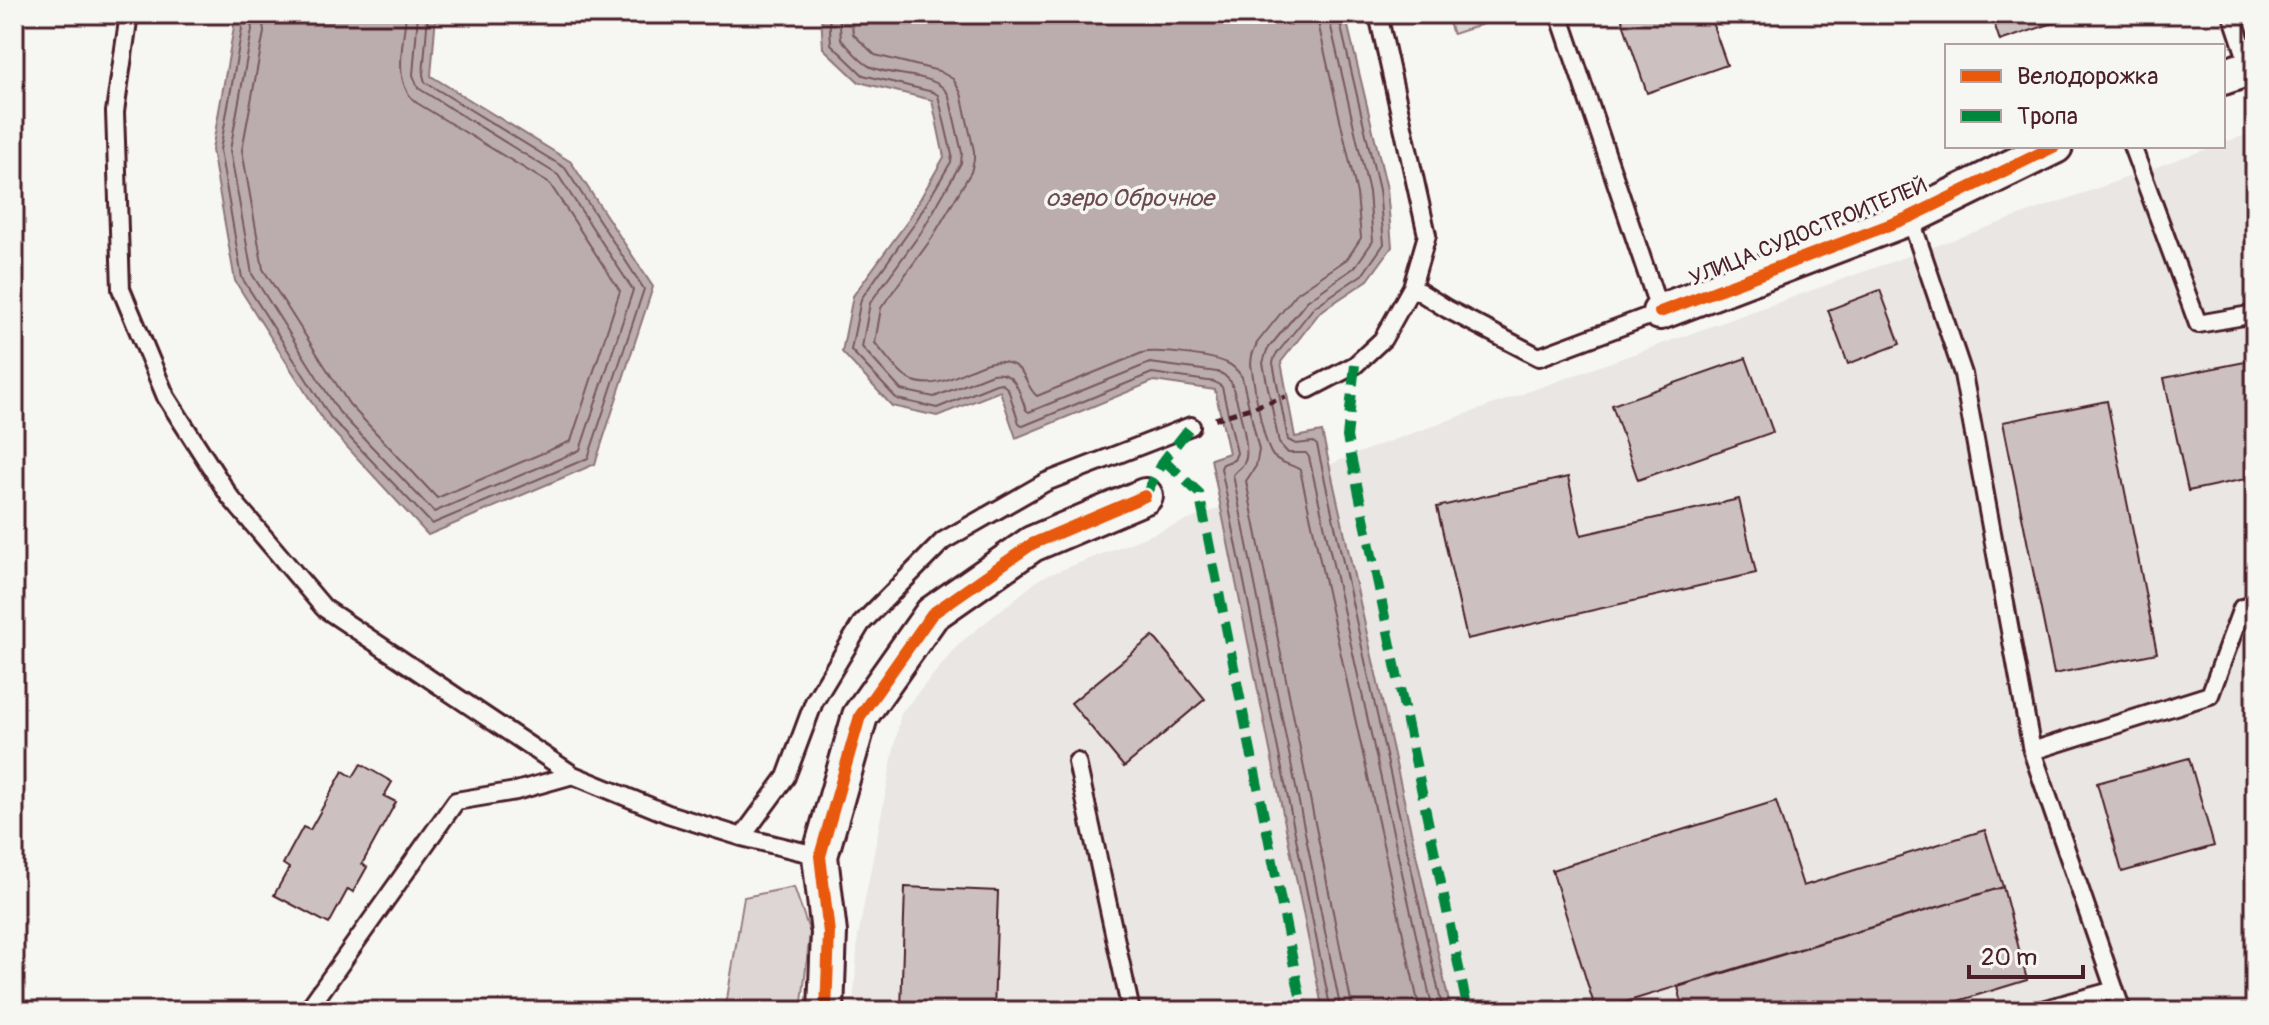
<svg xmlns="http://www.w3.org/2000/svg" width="2269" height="1025" font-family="Pangolin,sans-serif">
<rect width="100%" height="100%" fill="#f6f6f2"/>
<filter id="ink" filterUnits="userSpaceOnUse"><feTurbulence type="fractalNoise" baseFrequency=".0125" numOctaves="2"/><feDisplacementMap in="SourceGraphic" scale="16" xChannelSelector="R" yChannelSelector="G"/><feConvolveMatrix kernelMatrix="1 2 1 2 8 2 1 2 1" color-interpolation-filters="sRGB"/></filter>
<g filter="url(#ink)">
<path fill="#e9e6e3" d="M 2255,132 L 2255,1011 L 853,1011 L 858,936 L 901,713 L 960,643 L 1041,578 L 1377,446 L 2215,146 L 2223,146 L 2223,143 Z"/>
<path fill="#ddd6d5" stroke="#947a80" stroke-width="2" d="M 1446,14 L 1513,14 L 1453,34 Z
M 794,887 L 810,933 L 801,1011 L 725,1011 L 744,897 Z"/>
<path fill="#bbadae" stroke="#8e747a" stroke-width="2" d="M 231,14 L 436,14 L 431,76 L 571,162 L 653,287 L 595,464 L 428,535 L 325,423 L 235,281 L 212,150 L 234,27 Z
M 821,14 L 1345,14 L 1387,189 L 1392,247 L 1368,280 L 1320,312 L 1281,362 L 1295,437 L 1322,432 L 1451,1011 L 1323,1011 L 1211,459 L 1229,453 L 1215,390 L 1154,381 L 1016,438 L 1000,391 L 937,416 L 892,406 L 842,352 L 853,296 L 907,222 L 944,157 L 932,100 L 859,82 L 823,48 Z"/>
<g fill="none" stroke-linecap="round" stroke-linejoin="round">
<path stroke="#77585f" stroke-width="2" d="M 239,14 L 242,29 L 220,150 L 242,278 L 331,418 L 432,524 L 588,458 L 644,289 L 565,168 L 425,82 L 423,75 L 428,14
M 250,14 L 252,30 L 230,150 L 252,274 L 339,412 L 434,512 L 580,450 L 633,290 L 558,175 L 418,88 L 413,75 L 418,14
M 262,14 L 264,32 L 242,150 L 263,269 L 349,404 L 437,498 L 571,441 L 620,291 L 550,184 L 417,103 C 391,83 404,42 406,14
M 829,14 L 831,44 L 863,75 L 933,92 L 938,95 L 952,155 L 951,162 L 913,226 L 861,299 L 851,350 L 897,399 L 937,408 L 996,384 L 1001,383 L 1008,389 L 1019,423 L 1023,426 L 1152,373 L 1215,382 L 1222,387 L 1237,453 L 1234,460 L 1223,464 L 1221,468 L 1331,1011
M 839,14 L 841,39 C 849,47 859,61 869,66 C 891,78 938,71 949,96 L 962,153 L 961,163 L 922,231 L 870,303 L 862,347 L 901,390 L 934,397 L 992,374 C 1016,370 1019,392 1026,410 L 1029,412 L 1150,363 L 1217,372 L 1224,375 L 1231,382 C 1236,397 1251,448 1245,461 C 1243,467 1236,470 1233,475 L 1341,1011
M 851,14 L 853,34 L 875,55 L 939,71 L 953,79 L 961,93 L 974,151 L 974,160 L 971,172 L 932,238 L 881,308 L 875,343 C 883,352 899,375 909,379 C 947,398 979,350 1011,364 C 1027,370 1026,388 1037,396 L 1142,353 C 1156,349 1213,356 1227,363 C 1234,366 1238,371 1242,377 L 1259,450 L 1256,466 L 1246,481 L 1353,1011
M 1316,14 L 1357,194 L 1361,238 L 1347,259 L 1297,293 L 1257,343 L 1252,355 L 1251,364 C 1254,383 1262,443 1273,456 C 1281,464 1292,464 1300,470 L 1420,1011
M 1328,14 L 1369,192 L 1373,241 L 1355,267 L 1307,301 L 1267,350 L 1263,363 L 1279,443 L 1288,453 L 1306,453 L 1309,457 L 1433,1011
M 1338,14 L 1379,190 L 1384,244 L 1363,274 L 1314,307 L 1275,356 L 1273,363 L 1288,440 L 1296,444 L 1313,442 L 1317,445 L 1443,1011"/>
</g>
<path fill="#ccc1c0" stroke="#4a1f2b" stroke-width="2" d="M 1620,14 L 1709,14 L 1727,65 L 1647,93 Z
M 1991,14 L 2080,14 L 2000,41 Z
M 1880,290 L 1900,344 L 1848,364 L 1828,310 Z
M 1746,358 L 1773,432 L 1638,480 L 1612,405 Z
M 2255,360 L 2255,477 L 2188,491 L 2164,378 Z
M 2107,401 L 2157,653 L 2054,674 L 2003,422 Z
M 1568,477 L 1581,535 L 1739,499 L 1756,573 L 1467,639 L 1437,507 Z
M 1153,636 L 1205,699 L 1124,767 L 1071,703 Z
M 2189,758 L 2214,846 L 2122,872 L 2097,783 Z
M 361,764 L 392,782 L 384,796 L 396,802 L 362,864 L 367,867 L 353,892 L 348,889 L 329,924 L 274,895 L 289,868 L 283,864 L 303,827 L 310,830 L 343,771 L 353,777 Z
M 1776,801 L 1803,886 L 1985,830 L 2003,887 L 1596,1011 L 1552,870 Z
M 905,887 L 998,891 L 994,1011 L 901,1011 Z
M 2003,887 L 2027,980 L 1925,1011 L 1684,1011 L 1678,987 Z"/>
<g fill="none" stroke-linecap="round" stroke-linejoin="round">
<defs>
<path id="service" d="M 129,14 L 115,112 L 121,289 L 166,397 L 230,497 L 324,608 L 573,775 L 668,814 L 742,837 L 820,856
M 2232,14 L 2250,68
M 2132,146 L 2198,324 L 2255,314
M 1910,217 L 1963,374 L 2032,751 L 2122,1011
M 1412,287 L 1447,309 L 1539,357 L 1660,312 L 1559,14
M 1309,389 L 1355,365 L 1383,339 L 1412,287 L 1427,235 L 1378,14
M 2032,751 L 2210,695 L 2242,608 L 2255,605
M 1077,762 L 1131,1011
M 742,837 L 786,777 L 814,702 L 861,624 L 943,541 L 1046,482 L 1191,426
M 307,1011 L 456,801 L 516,791 L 573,775
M 2038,1011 L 2115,990"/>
<path id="minor" d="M 2223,77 L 2255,66
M 1660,312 L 1910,217 L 2055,146
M 826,1011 L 829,933 L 820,856 L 860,716 L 932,614 L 1032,544 L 1145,496"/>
</defs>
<use href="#service" stroke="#4a1f2b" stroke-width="22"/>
<use href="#minor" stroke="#4a1f2b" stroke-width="40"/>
<path stroke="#4a1f2b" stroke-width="5" stroke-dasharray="8 6" stroke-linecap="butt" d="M 1215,419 L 1286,397"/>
<use href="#service" stroke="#f6f6f2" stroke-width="16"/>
<use href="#minor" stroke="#f6f6f2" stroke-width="34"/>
<path stroke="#00873e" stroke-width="10" stroke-dasharray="20 10" stroke-linecap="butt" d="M 1355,365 L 1347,437 L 1468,1011
M 1164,460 L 1199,493 L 1303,1011
M 1145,496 L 1164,460 L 1191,426"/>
<defs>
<path id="cycleway" d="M 1660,312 L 1910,217 L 2055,146
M 826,1011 L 829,933 L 820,856 L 860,716 L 932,614 L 1032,544 L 1145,496"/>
</defs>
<use href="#cycleway" stroke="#f6f6f2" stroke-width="17"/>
<use href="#cycleway" stroke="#e8590c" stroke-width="12"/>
</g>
</g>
<g text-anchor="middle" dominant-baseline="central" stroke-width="7" stroke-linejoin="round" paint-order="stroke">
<g font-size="22" fill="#4a1f2b" stroke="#f6f6f2">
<text transform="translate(1808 232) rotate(-22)">УЛИЦА СУДОСТРОИТЕЛЕЙ</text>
</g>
<g font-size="24" font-style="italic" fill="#6c4a52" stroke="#f6f6f2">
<text x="1130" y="198">озеро Оброчное</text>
</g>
</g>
<rect width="2269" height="1025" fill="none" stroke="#f6f6f2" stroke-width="48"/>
<rect x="24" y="24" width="2221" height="977" fill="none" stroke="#4a1f2b" stroke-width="3" filter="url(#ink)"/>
<rect x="1945" y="44" width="280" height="104" fill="#f6f6f2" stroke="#b1a0a2" stroke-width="2"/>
<rect x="1961" y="70" width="40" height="12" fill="#e8590c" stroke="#b1a0a2" stroke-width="2"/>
<text x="2017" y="84" font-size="24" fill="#4a1f2b">Велодорожка</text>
<rect x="1961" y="110" width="40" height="12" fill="#00873e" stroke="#b1a0a2" stroke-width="2"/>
<text x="2017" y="124" font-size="24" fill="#4a1f2b">Тропа</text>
<path d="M1969 965v12h114v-12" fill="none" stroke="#4a1f2b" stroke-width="4"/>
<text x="1981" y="965" font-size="24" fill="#4a1f2b" stroke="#f6f6f2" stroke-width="6" paint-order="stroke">20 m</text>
</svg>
